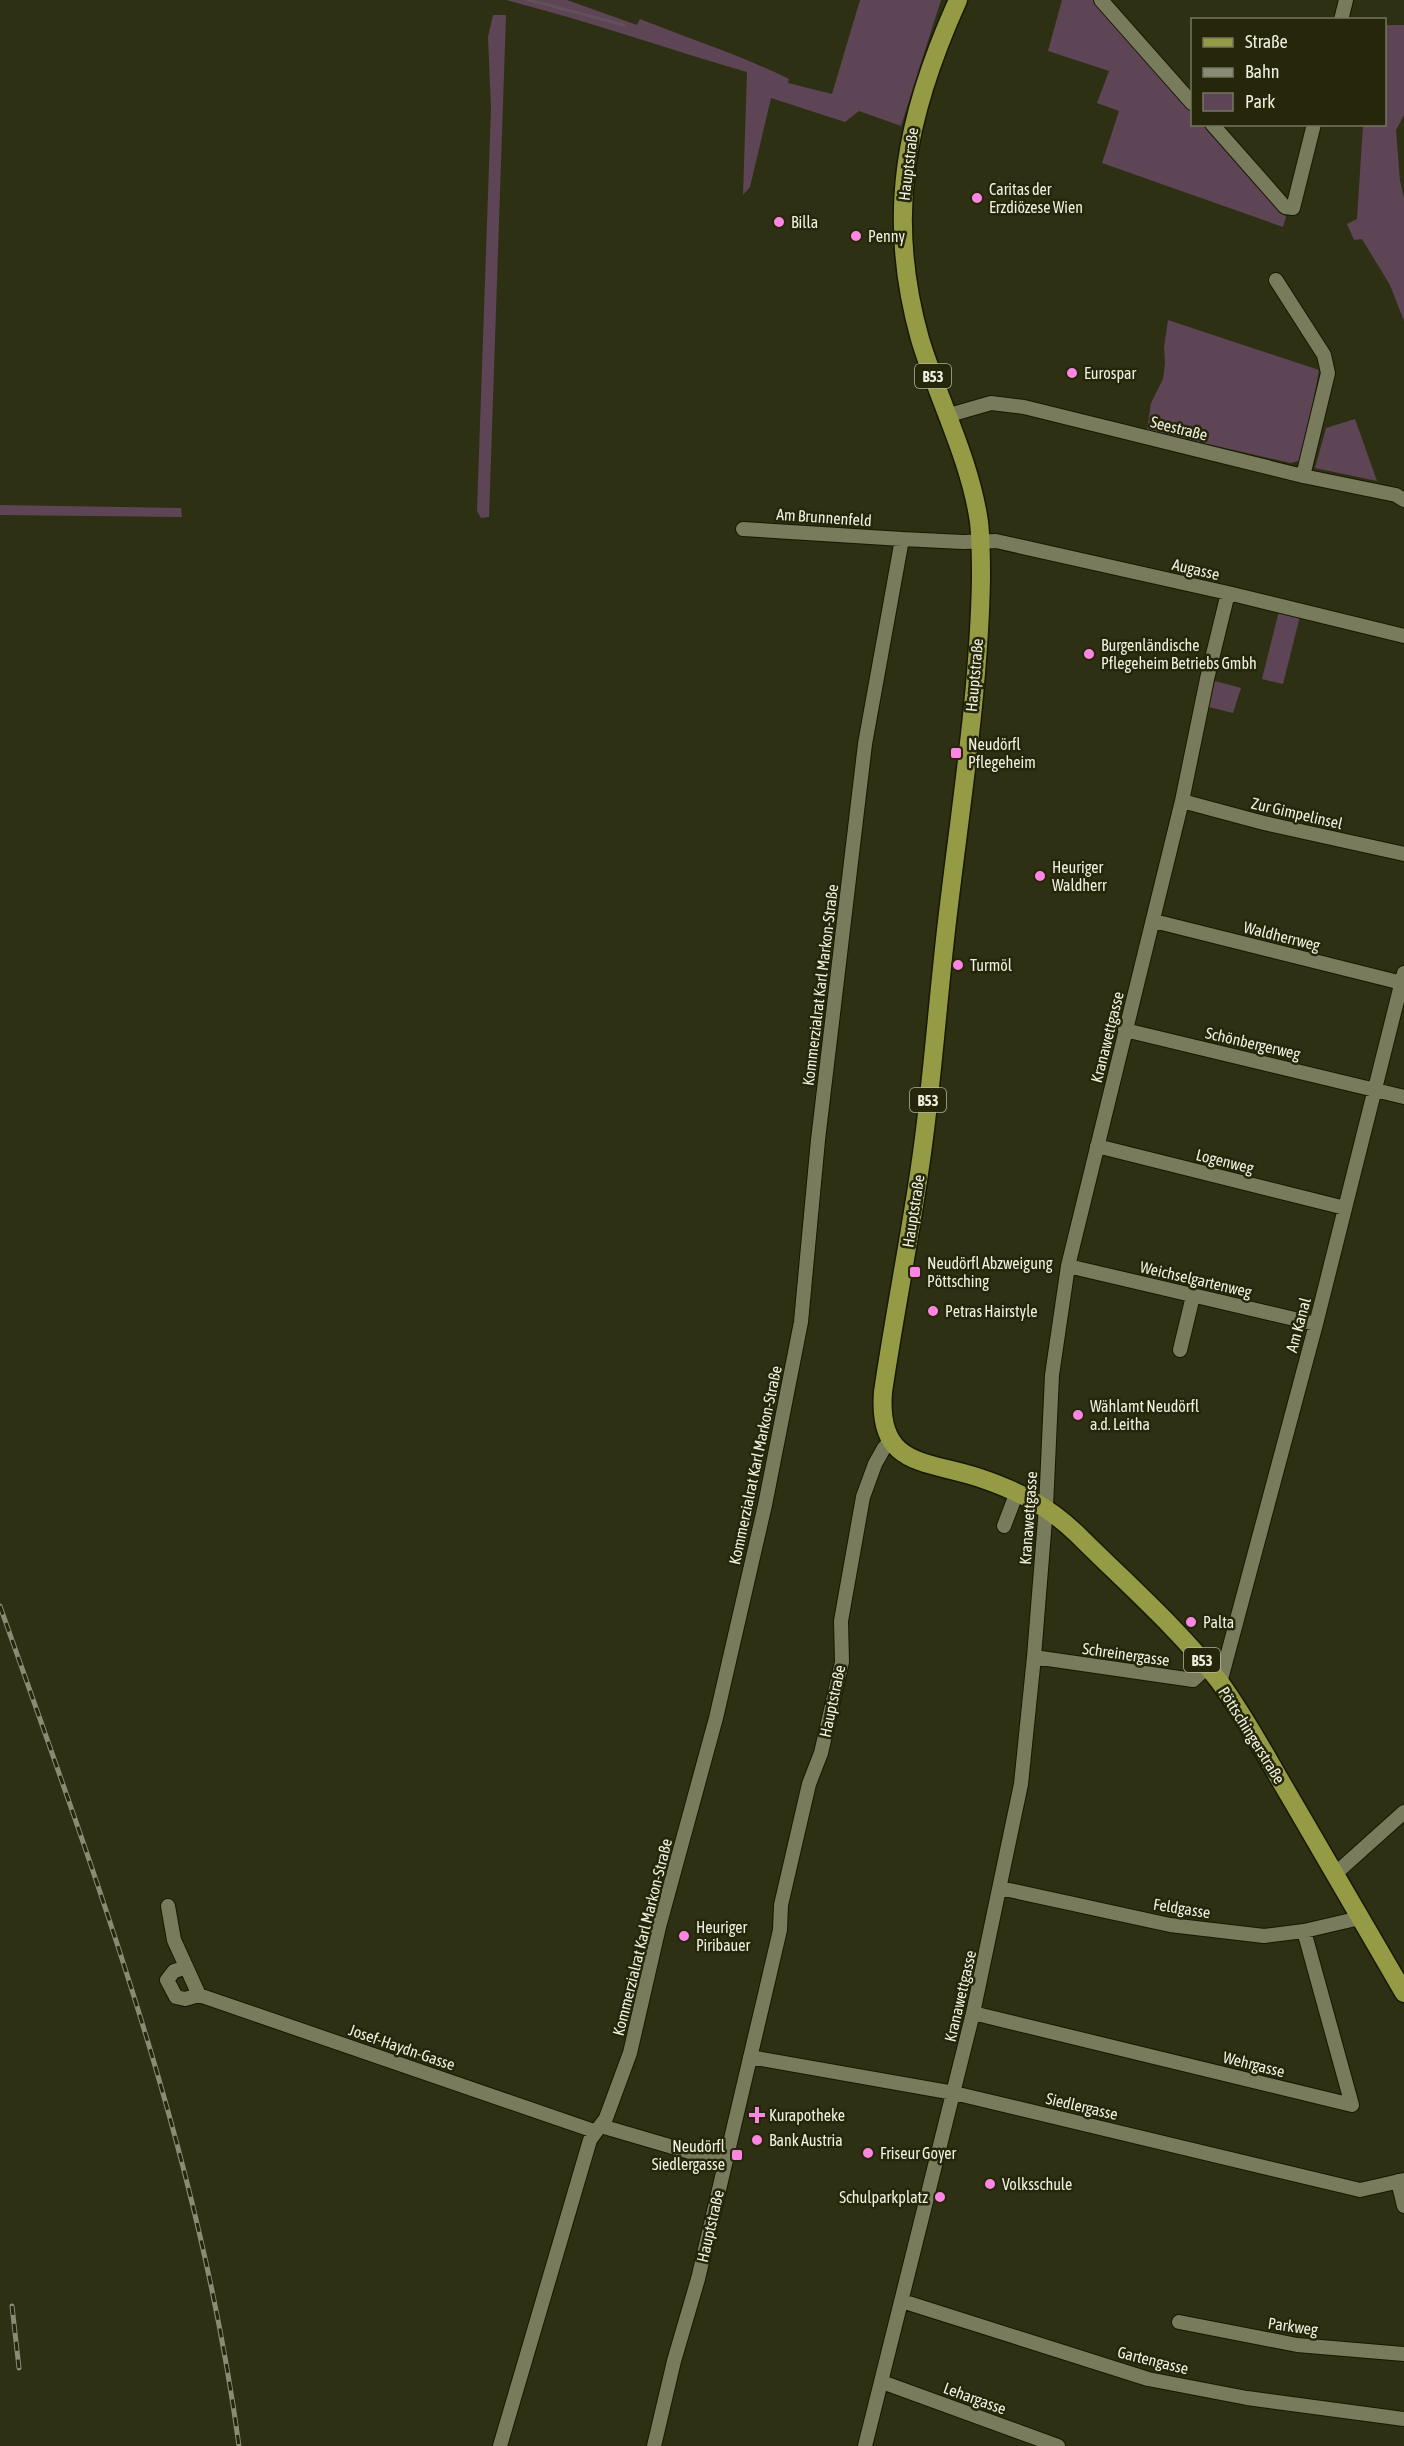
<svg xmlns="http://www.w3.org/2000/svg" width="1404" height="2446" font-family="'Asap Condensed',sans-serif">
<rect width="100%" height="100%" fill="#2e3014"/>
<path fill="#5d4556" d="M 506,0 L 567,0 L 637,25 L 640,19 C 690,39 740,55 789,79 L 788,83 L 832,94 L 860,0 L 941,0 L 901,126 L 859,111 L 845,122 L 771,98 L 750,187 L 743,195 L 747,72 C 667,49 588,21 506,0 Z
M 1062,0 L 1094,0 L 1192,111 L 1192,124 L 1204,125 L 1286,217 L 1283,227 L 1102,163 L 1119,111 L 1097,103 L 1109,71 L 1048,51 Z
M 493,15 L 506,15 L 489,517 L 481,518 L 477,511 L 491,108 L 488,37 Z
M 1387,25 L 1404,25 L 1404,115 L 1396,130 L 1400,181 L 1404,198 L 1404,321 L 1390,285 L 1362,239 L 1354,240 L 1347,224 L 1357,219 L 1363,125 L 1384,124 L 1384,33 Z
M 1168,320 L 1319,370 L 1302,460 L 1291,463 L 1147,430 L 1151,403 L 1163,379 L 1165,363 L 1164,347 Z
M 1355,419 L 1377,481 L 1315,468 L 1326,428 Z
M 0,505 L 181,508 L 182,517 L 0,515 Z
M 1279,611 L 1300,616 L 1283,684 L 1262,679 Z
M 1215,681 L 1241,688 L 1233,713 L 1209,707 Z"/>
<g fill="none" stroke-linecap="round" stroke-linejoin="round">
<path stroke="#62505a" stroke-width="3" d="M 529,0 L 624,25"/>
<defs>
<path id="minor" d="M 1101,0 L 1192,103
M 1341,20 L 1346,0
M 1212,124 L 1285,207 L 1293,208 L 1314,124
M 1276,280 L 1324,355 L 1328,373 L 1303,476
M 946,416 L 991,403 L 1024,407 L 1303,476 L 1396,495 L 1404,500
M 743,529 L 902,539
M 1182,801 L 1264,823 L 1404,854
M 1154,921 L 1402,983
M 1125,1030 L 1404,1097
M 1097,1146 L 1345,1208
M 1068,1266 L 1316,1324
M 1180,1350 L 1193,1296
M 1004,1526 L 1017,1492
M 1034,1657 L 1193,1680 L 1207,1667
M 1220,1683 L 1316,1324 L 1404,973
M 1335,1874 L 1404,1812
M 1000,1888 L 1170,1925 L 1264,1936 L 1304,1931 L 1360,1918
M 168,1906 L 174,1940 L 199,1995 L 594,2131
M 185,1968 L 174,1971 L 167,1980 L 176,1997 L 185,1999 L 199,1995
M 973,2013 L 1352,2105 L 1304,1931
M 750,2057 L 954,2093 L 1360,2190 L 1404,2180
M 601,2126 L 724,2162
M 1398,2181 L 1404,2206
M 902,2301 L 1148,2379 L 1247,2398 L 1404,2419
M 1179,2322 L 1297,2345 L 1404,2354
M 882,2382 L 1058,2446
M 500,2446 L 590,2140 L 606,2118 L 630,2053 L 659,1927 L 716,1718 L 765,1505 L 801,1322 L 818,1140 L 865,744 L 902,539 L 963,542 L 996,541 L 1228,593 L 1404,636
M 654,2446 L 674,2361 L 698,2279 L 766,1990 L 780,1930 L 781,1905 L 809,1784 L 821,1753 L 842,1662 L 841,1621 L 863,1497 L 875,1464 L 884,1448 L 891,1440
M 865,2446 L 973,2013 L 1021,1784 L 1034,1657 L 1046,1507 L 1052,1375 L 1068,1266 L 1182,801 L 1207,679 L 1228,593"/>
<path id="major" d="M 958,0 C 906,115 885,215 920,339 C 938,399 970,459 979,522 C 981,540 981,560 981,579 C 979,688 962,797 949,905 C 938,992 933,1080 920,1167 C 909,1242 894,1317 883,1392 C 877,1468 927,1460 980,1478 C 1018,1491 1048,1506 1077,1534 C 1124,1581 1179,1629 1219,1681 C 1246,1718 1267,1758 1290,1797 C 1328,1863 1366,1928 1404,1993"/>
</defs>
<use href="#minor" stroke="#171800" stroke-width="16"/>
<use href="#major" stroke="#171800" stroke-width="21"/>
<use href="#minor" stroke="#787b5c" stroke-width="14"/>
<use href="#major" stroke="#959b45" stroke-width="18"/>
<defs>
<path id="rail" d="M 0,1606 C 97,1881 200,2155 239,2446
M 12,2306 L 19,2368"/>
</defs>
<use href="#rail" stroke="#898b74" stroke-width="5"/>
<use href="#rail" stroke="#25260a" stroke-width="3" stroke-dasharray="9" stroke-linecap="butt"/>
</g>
<g fill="#fd86e2" stroke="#25260a" stroke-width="2">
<circle cx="977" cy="198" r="6"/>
<circle cx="779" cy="222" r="6"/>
<circle cx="856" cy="236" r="6"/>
<circle cx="1072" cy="373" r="6"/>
<circle cx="1089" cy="654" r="6"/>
<rect x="950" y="747" width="12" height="12" rx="3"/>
<circle cx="1040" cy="876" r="6"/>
<circle cx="958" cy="965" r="6"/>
<rect x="909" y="1266" width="12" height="12" rx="3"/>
<circle cx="933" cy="1311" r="6"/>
<circle cx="1078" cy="1415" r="6"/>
<circle cx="1191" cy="1622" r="6"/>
<circle cx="684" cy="1936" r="6"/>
<path d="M754 2106h6v6h6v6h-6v6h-6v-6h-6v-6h6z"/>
<circle cx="757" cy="2140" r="6"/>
<circle cx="868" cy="2153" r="6"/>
<rect x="731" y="2149" width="12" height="12" rx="3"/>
<circle cx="990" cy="2184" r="6"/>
<circle cx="940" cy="2197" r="6"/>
</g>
<g text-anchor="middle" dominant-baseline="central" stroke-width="5" stroke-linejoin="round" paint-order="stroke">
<g fill="#25260a" stroke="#b2b4a0" stroke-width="1.5">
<rect x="915" y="364" width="36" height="24" rx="4.5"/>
<rect x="910" y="1088" width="36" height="24" rx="4.5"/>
<rect x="1184" y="1648" width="36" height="24" rx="4.5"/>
</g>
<g font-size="15" font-weight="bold" fill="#eff1e0">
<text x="933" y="376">B53</text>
<text x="928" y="1100">B53</text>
<text x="1202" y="1660">B53</text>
</g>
<g font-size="16" fill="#eff1e0" stroke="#25260a">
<text transform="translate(908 164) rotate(-83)">Hauptstraße</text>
<text transform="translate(1179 428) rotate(14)">Seestraße</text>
<text transform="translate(824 517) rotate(4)">Am Brunnenfeld</text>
<text transform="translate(1196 569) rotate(13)">Augasse</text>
<text transform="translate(974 675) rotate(-85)">Hauptstraße</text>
<text transform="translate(1297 813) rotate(13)">Zur Gimpelinsel</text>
<text transform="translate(1282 936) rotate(14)">Waldherrweg</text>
<text transform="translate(820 985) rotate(-83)">Kommerzialrat Karl Markon-Straße</text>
<text transform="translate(1107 1037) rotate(-76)">Kranawettgasse</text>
<text transform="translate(1253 1043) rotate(13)">Schönbergerweg</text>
<text transform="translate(1225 1161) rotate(14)">Logenweg</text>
<text transform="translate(913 1211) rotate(-81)">Hauptstraße</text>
<text transform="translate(1196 1279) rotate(13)">Weichselgartenweg</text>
<text transform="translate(1298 1325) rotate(-75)">Am Kanal</text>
<text transform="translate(755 1465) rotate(-78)">Kommerzialrat Karl Markon-Straße</text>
<text transform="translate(1028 1518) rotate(-86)">Kranawettgasse</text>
<text transform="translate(1126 1654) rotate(8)">Schreinergasse</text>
<text transform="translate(832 1701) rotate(-78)">Hauptstraße</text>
<text transform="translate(1252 1735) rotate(58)">Pöttschingerstraße</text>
<text transform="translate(1182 1908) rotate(9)">Feldgasse</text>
<text transform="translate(642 1937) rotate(-76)">Kommerzialrat Karl Markon-Straße</text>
<text transform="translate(960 1996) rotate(-77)">Kranawettgasse</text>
<text transform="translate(402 2047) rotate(19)">Josef-Haydn-Gasse</text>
<text transform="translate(1254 2064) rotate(14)">Wehrgasse</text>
<text transform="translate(1082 2106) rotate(13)">Siedlergasse</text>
<text transform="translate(710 2226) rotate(-77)">Hauptstraße</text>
<text transform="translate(1293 2326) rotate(8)">Parkweg</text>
<text transform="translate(1153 2360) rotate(14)">Gartengasse</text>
<text transform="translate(975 2398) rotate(20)">Lehargasse</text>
</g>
<g font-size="16" fill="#eff1e0" stroke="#25260a" text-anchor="start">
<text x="989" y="189">Caritas der<tspan x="989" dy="18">Erzdiözese Wien</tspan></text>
<text x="791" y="222">Billa</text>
<text x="868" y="236">Penny</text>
<text x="1084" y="373">Eurospar</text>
<text x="1101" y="645">Burgenländische<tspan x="1101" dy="18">Pflegeheim Betriebs Gmbh</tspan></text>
<text x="968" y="744">Neudörfl<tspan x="968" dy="18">Pflegeheim</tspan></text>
<text x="1052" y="867">Heuriger<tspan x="1052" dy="18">Waldherr</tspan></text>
<text x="970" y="965">Turmöl</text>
<text x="927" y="1263">Neudörfl Abzweigung<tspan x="927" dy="18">Pöttsching</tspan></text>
<text x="945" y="1311">Petras Hairstyle</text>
<text x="1090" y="1406">Wählamt Neudörfl<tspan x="1090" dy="18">a.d. Leitha</tspan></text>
<text x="1203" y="1622">Palta</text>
<text x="696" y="1927">Heuriger<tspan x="696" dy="18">Piribauer</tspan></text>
<text x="769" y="2115">Kurapotheke</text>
<text x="769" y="2140">Bank Austria</text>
<text x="725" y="2146" text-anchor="end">Neudörfl<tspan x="725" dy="18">Siedlergasse</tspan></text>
<text x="880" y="2153">Friseur Goyer</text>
<text x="1002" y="2184">Volksschule</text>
<text x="928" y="2197" text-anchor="end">Schulparkplatz</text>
</g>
</g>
<rect x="1191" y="18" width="195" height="108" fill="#25260a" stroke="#767760" stroke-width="1.5"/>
<rect x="1203" y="38" width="30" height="9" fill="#959b45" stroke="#767760" stroke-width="1.5"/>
<text x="1245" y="48" font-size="18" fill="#eff1e0">Straße</text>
<rect x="1203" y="68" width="30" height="9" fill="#898b74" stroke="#767760" stroke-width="1.5"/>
<text x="1245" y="78" font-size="18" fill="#eff1e0">Bahn</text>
<rect x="1203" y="93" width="30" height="18" fill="#5d4556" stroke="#767760" stroke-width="1.5"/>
<text x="1245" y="108" font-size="18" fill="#eff1e0">Park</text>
</svg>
